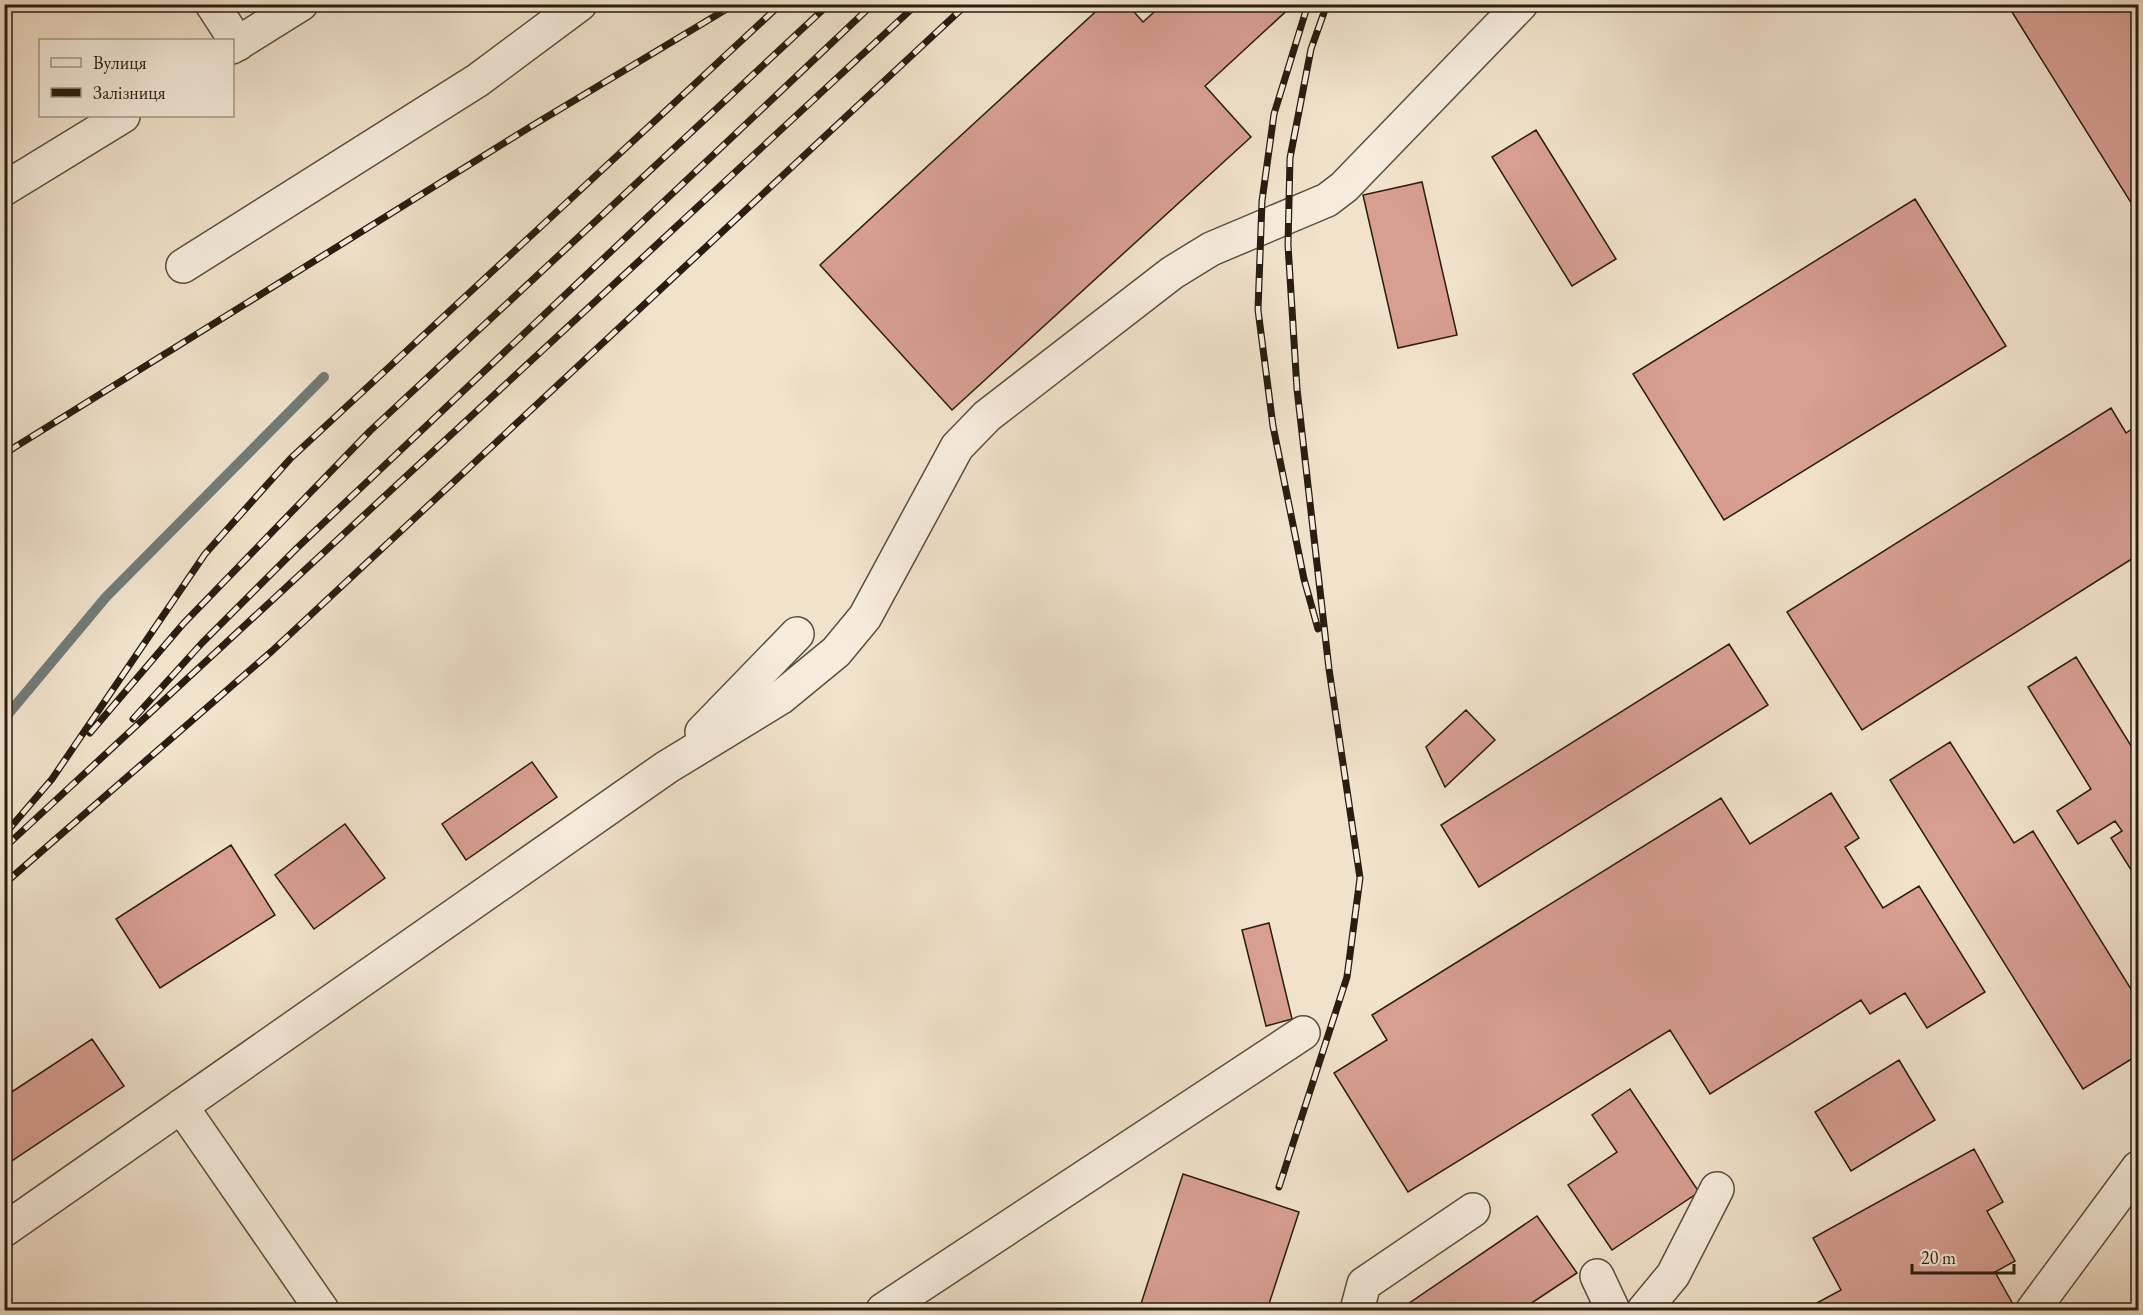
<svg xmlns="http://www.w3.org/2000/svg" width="2143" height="1315" font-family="'EB Garamond',serif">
<rect width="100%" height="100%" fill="#f1e2cb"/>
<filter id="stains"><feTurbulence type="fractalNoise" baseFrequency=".00333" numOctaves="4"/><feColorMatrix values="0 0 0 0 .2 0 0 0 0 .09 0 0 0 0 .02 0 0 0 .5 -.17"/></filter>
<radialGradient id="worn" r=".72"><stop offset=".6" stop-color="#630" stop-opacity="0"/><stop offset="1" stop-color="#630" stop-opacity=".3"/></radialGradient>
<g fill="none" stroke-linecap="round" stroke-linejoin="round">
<path stroke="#707c7a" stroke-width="10" d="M 699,7 L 699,4
M 4,719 L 106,597 L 324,377"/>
</g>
<path fill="#d79e91" stroke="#2a1d10" stroke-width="1.5" d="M 1104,4 L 1127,4 L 1143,22 L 1163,4 L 1294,4 L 1205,86 L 1251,137 L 952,410 L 820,265 Z
M 2007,4 L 2126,4 L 2138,25 L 2138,214 Z
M 1536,130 L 1616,259 L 1572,286 L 1492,157 Z
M 1422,182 L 1457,335 L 1398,348 L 1363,195 Z
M 1915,199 L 2006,346 L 1724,520 L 1633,374 Z
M 2111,408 L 2126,433 L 2138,425 L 2138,555 L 1862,730 L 1787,612 Z
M 1729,644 L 1768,705 L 1479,887 L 1441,825 Z
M 2076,657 L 2138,757 L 2138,881 L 2111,838 L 2122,831 L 2115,821 L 2078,844 L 2057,811 L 2091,789 L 2028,687 Z
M 1466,710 L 1495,740 L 1445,787 L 1426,747 Z
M 1950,742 L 2014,843 L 2033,831 L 2134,994 L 2138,991 L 2138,1055 L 2083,1089 L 1890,780 Z
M 532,762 L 557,797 L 466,860 L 442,824 Z
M 1831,793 L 1859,838 L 1845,847 L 1883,908 L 1919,886 L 1985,992 L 1927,1028 L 1905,993 L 1870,1014 L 1861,1000 L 1710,1094 L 1670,1030 L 1408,1192 L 1334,1073 L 1387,1040 L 1372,1015 L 1721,798 L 1750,844 Z
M 345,824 L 385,878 L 314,929 L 275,875 Z
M 231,845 L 275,915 L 160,988 L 116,919 Z
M 1269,923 L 1292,1019 L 1266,1026 L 1242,930 Z
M 92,1039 L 124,1086 L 4,1166 L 4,1097 Z
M 1899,1060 L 1935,1120 L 1851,1171 L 1815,1112 Z
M 1630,1089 L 1699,1192 L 1612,1250 L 1568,1185 L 1617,1152 L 1592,1115 Z
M 1974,1149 L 2003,1202 L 1987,1211 L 2015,1261 L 1995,1272 L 2014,1306 L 2007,1310 L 1804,1310 L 1841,1290 L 1813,1238 Z
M 1183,1174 L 1299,1212 L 1267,1310 L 1139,1310 Z
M 1537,1216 L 1577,1273 L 1521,1310 L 1399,1310 Z"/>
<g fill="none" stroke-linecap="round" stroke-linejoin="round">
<defs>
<path id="minor" d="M 212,4 L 238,44
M 232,47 L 301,4
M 4,189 L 123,116
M 183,266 L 478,80 L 580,4
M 702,732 L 797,634
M 181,1106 L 322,1310
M 4,1230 L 667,767 L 780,698 L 836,652 L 865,617 L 957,447 L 987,416 L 1172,273 L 1211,249 L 1327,200 L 1344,187 L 1521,4
M 1597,1276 L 1613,1310
M 883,1310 L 1303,1033
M 1357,1310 L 1364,1284 L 1473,1210
M 1644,1310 L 1673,1275 L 1717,1189
M 2033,1310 L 2138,1168"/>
</defs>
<use href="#minor" stroke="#5c4e3f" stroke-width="36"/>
<use href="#minor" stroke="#f6ecdd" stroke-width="33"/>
<defs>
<path id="rail" d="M 1308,4 L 1274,114 L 1262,201 L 1258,310 L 1273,426 L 1304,579 L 1318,629
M 7,452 L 530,127 L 735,4
M 133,719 L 202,643 L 297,548 L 873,4
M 90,733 L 183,624 L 370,431 L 829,4
M 4,835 L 52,779 L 205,554 L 291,458 L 781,4
M 4,848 L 917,4
M 4,884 L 272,651 L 967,4
M 1279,1187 L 1347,977 L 1360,878 L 1329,669 L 1297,389 L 1288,245 L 1290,158 L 1311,49 L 1327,4"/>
</defs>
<use href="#rail" stroke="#2a1d10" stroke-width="7"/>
<use href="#rail" stroke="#f6ecdd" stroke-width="4.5" stroke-dasharray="14" stroke-linecap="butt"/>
</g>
<rect width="2143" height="1315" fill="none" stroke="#f1e2cb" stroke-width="24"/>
<rect x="6" y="6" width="2131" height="1303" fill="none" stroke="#2a1d10" stroke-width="3"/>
<rect x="12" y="12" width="2119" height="1291" fill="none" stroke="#2a1d10" stroke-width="1.5"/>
<rect x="39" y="39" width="195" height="78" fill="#f6ecdd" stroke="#a4998b" stroke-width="1.5"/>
<rect x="51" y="58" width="30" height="9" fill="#f6ecdd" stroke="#a4998b" stroke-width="1.5"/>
<text x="93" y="69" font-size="18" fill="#2a1d10">Вулиця</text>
<rect x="51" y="88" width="30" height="9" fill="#2a1d10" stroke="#a4998b" stroke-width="1.5"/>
<text x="93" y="99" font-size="18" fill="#2a1d10">Залізниця</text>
<path d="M1912 1264v9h102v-9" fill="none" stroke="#2a1d10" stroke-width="3"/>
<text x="1921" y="1264" font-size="18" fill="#2a1d10" stroke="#f6ecdd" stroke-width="4.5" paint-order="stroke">20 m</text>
<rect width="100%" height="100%" filter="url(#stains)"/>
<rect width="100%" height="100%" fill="url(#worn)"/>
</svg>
